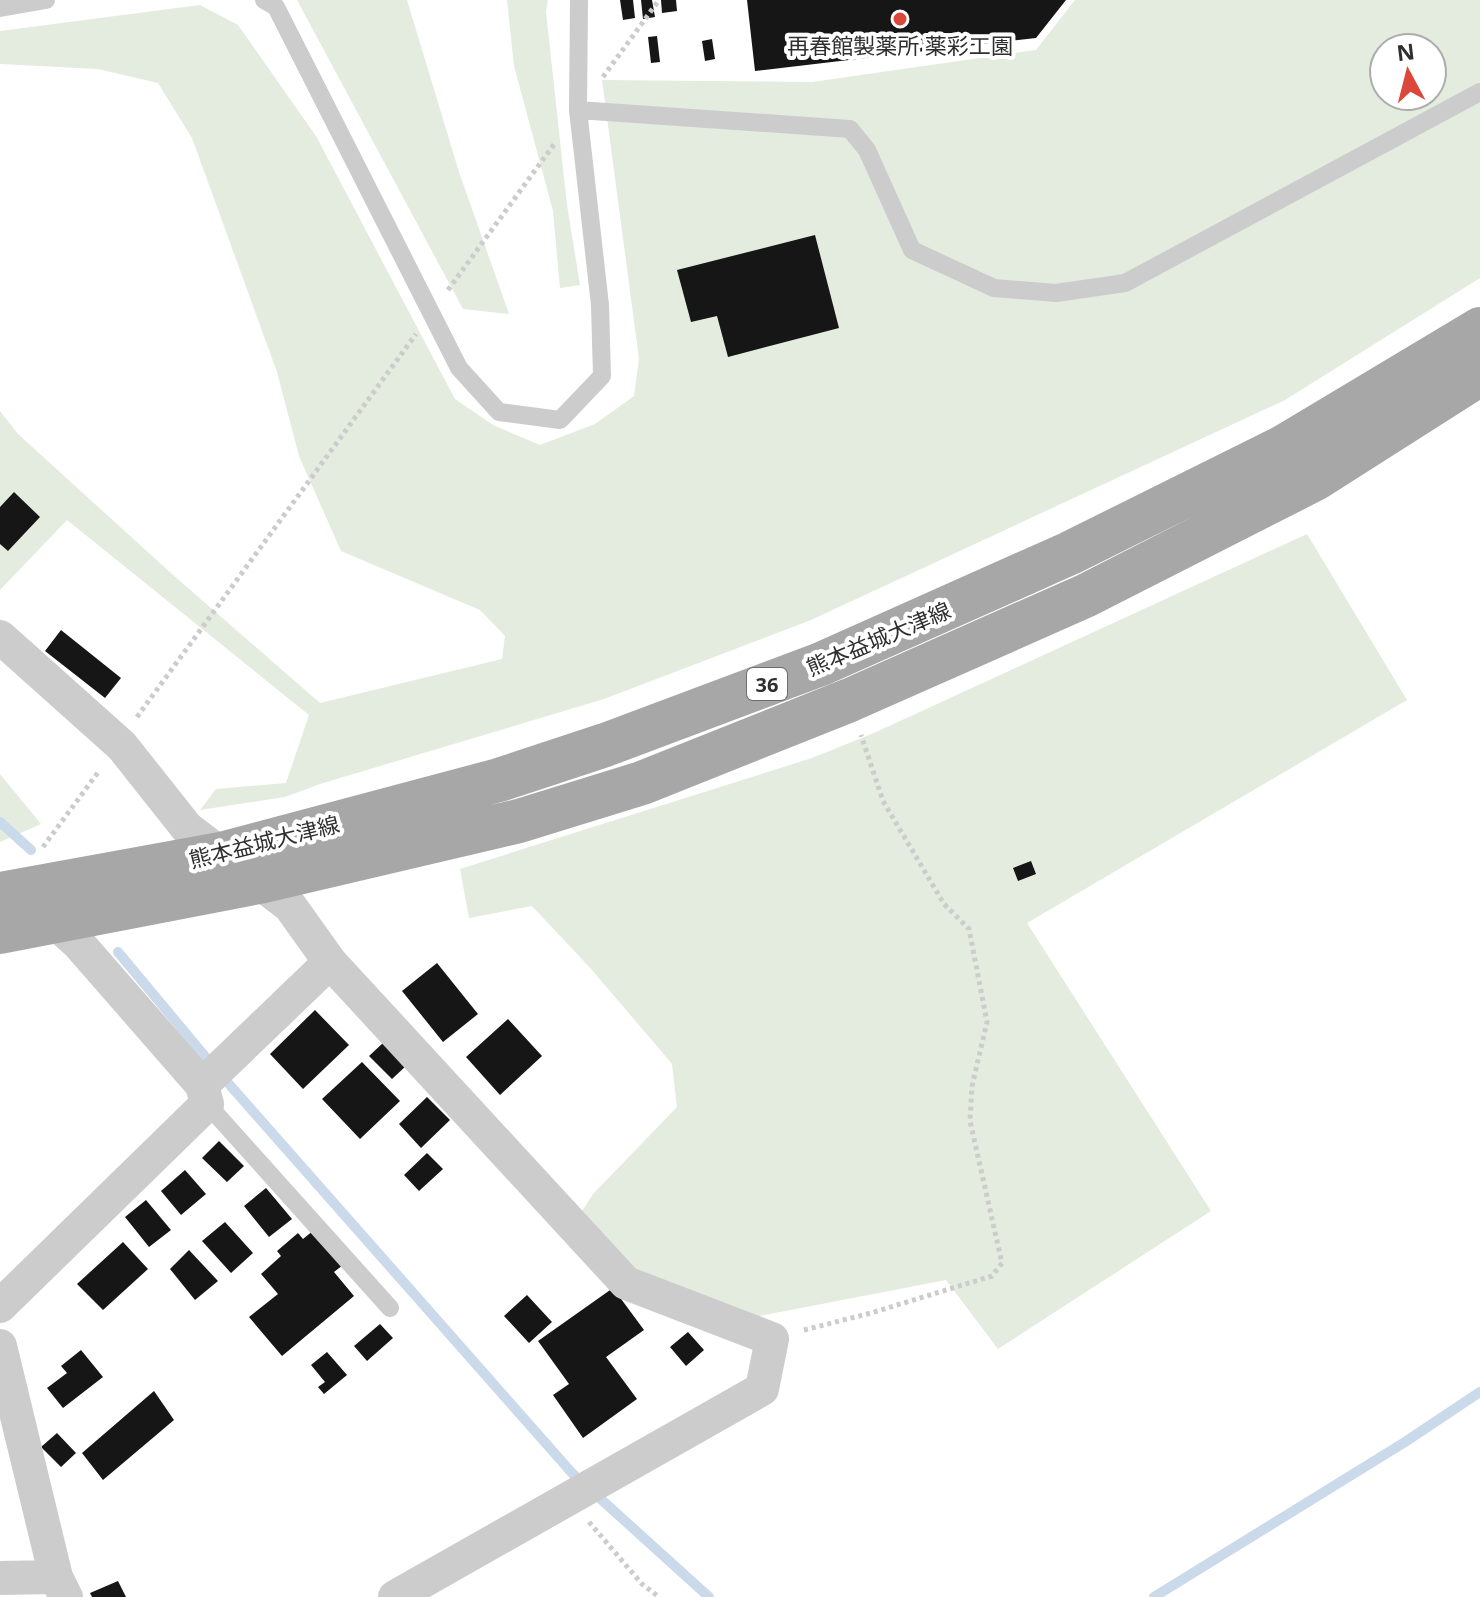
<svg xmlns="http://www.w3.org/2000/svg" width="1480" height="1597" font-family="'Noto Sans','Noto Sans JP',sans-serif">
<rect width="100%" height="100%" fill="#fff"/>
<path fill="#e3ecde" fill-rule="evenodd" d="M 297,0 L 407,0 L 459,172 L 509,314 L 463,309 Z
M 507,0 L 548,0 L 546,12 L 567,205 L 580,285 L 560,288 L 553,211 L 514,66 Z
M 1075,0 L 1480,0 L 1480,278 L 1285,400 L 811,620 L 604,699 L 320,784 L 285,797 L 200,810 L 216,789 L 286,783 L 309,715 L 67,520 L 0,590 L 0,411 L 18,434 L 172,574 L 320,703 L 502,659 L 505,636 L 480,610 L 341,551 L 299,456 L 277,372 L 192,138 L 158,83 L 98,69 L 0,64 L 0,31 L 200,5 L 238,25 L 316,136 L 455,399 L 493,425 L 540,445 L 595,424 L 634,396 L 639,359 L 602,80 L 812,82 L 1036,50 ZM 1384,48 L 1432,48 L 1432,96 L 1384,96 Z
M 1307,534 L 1407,700 L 1027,923 L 1211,1211 L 998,1349 L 946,1280 L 754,1317 L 636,1275 L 579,1216 L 593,1194 L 677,1107 L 672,1064 L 592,970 L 532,906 L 469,918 L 460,869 L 812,758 L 874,733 Z
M 0,774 L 41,824 L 0,842 Z"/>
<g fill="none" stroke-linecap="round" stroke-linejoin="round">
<path stroke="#cbdaea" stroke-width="10" d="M 0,822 L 31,850
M 118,952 L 213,1066 L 572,1473 L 709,1597
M 1154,1597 L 1405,1442 L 1480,1392"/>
</g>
<path fill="#161616" d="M 620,0 L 633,0 L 635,18 L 623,20 Z
M 641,0 L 652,0 L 655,17 L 643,19 Z
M 661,0 L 676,0 L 677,11 L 662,13 Z
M 747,0 L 1066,0 L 1036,38 L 755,71 Z
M 657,36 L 660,62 L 651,63 L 648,37 Z
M 712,39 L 715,59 L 705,61 L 702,41 Z
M 815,235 L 839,328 L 728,357 L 717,316 L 691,322 L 677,270 Z
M 14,492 L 40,517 L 8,551 L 0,544 L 0,507 Z
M 61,630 L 121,678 L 105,698 L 45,651 Z
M 1031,861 L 1036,874 L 1018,881 L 1013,868 Z
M 437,963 L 478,1014 L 443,1042 L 402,991 Z
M 315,1010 L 349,1045 L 303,1089 L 270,1054 Z
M 508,1019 L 542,1056 L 500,1095 L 466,1057 Z
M 384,1042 L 407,1065 L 392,1079 L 369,1056 Z
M 362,1062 L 400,1101 L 360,1139 L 322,1099 Z
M 427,1097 L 450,1120 L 421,1148 L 399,1124 Z
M 219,1141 L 244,1166 L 227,1182 L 202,1158 Z
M 427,1153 L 443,1169 L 419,1191 L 404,1175 Z
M 185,1170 L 206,1194 L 181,1215 L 161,1191 Z
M 266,1188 L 292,1219 L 269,1237 L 244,1206 Z
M 146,1200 L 171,1230 L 149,1247 L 125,1217 Z
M 225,1222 L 253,1253 L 231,1273 L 202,1241 Z
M 314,1230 L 343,1265 L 334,1272 L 354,1296 L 282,1356 L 249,1317 L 278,1294 L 261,1274 L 281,1256 L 277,1251 L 298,1233 L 303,1239 Z
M 123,1242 L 148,1269 L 103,1310 L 77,1284 Z
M 189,1250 L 218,1281 L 195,1300 L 170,1269 Z
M 613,1288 L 644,1330 L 606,1357 L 637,1399 L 583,1438 L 553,1395 L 569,1384 L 538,1341 Z
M 527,1295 L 552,1322 L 529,1343 L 504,1316 Z
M 380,1324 L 393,1338 L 367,1361 L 354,1346 Z
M 688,1332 L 704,1350 L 686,1366 L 670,1347 Z
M 81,1350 L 103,1377 L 63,1408 L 47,1388 L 67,1373 L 61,1366 Z
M 327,1352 L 347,1375 L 324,1394 L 318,1387 L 325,1382 L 311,1365 Z
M 154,1391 L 174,1420 L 103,1480 L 82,1453 Z
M 57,1433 L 76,1453 L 61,1467 L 41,1447 Z
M 118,1581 L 126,1597 L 92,1597 L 90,1593 Z"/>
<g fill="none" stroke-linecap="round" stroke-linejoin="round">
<path stroke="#ccc" stroke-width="5" stroke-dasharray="4 4" stroke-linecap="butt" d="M 603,77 L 659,0
M 448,290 L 555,143
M 137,717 L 416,334
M 43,847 L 99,771
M 804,1330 L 871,1313 L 992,1276 L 1002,1263 L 970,1121 L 972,1086 L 987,1022 L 969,929 L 944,904 L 883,801 L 861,735
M 589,1522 L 642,1584 L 659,1597"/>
<path stroke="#ccc" stroke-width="18" d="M 264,0 L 276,7 L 459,368 L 499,412 L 560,420 L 602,376 L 600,305 L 578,110 L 579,0
M 0,8 L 46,0
M 578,110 L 850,129 L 867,150 L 912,250 L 994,288 L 1056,293 L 1125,283 L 1480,92
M 207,1104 L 390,1308"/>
<path stroke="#ccc" stroke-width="34" d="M 0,637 L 122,746 L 187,828 L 290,906 L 330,962 L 626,1283 L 772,1339 L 762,1389 L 395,1597
M 40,909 L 78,943 L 202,1085
M 0,1306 L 207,1104 L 202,1085 L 330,962
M 0,1346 L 56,1577 L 66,1597
M 0,1578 L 56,1577"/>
<path stroke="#a7a7a7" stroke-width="44" d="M 0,894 L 221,854 L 499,780 L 605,745 L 821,664 L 1070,553 L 1283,447 L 1480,329
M 0,932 L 259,882 L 519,821 L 642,783 L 850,700 L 1085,596 L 1315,479 L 1480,374"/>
</g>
<circle fill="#dc473b" stroke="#fff" stroke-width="3" cx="900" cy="19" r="8"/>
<g text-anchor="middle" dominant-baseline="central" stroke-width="8" stroke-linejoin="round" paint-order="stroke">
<rect fill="#fff" stroke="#6d6d6d" stroke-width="2" x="747" y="668" width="40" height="32" rx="6"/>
<g font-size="20" font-weight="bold" fill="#2f2f2f">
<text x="767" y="684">36</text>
</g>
<g font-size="22" fill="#2f2f2f" stroke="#fff">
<text x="900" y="45">再春館製薬所 薬彩工園</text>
</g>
<g font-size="22" fill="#2f2f2f" stroke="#fff">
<text transform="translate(878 638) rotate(-23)">熊本益城大津線</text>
<text transform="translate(264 841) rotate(-14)">熊本益城大津線</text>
</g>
</g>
<g transform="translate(1408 72) rotate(353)"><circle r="38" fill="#ffffff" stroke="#acacac" stroke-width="2"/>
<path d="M0-6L14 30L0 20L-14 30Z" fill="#dc473b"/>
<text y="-12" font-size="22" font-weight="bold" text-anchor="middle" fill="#2f2f2f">N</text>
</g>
</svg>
